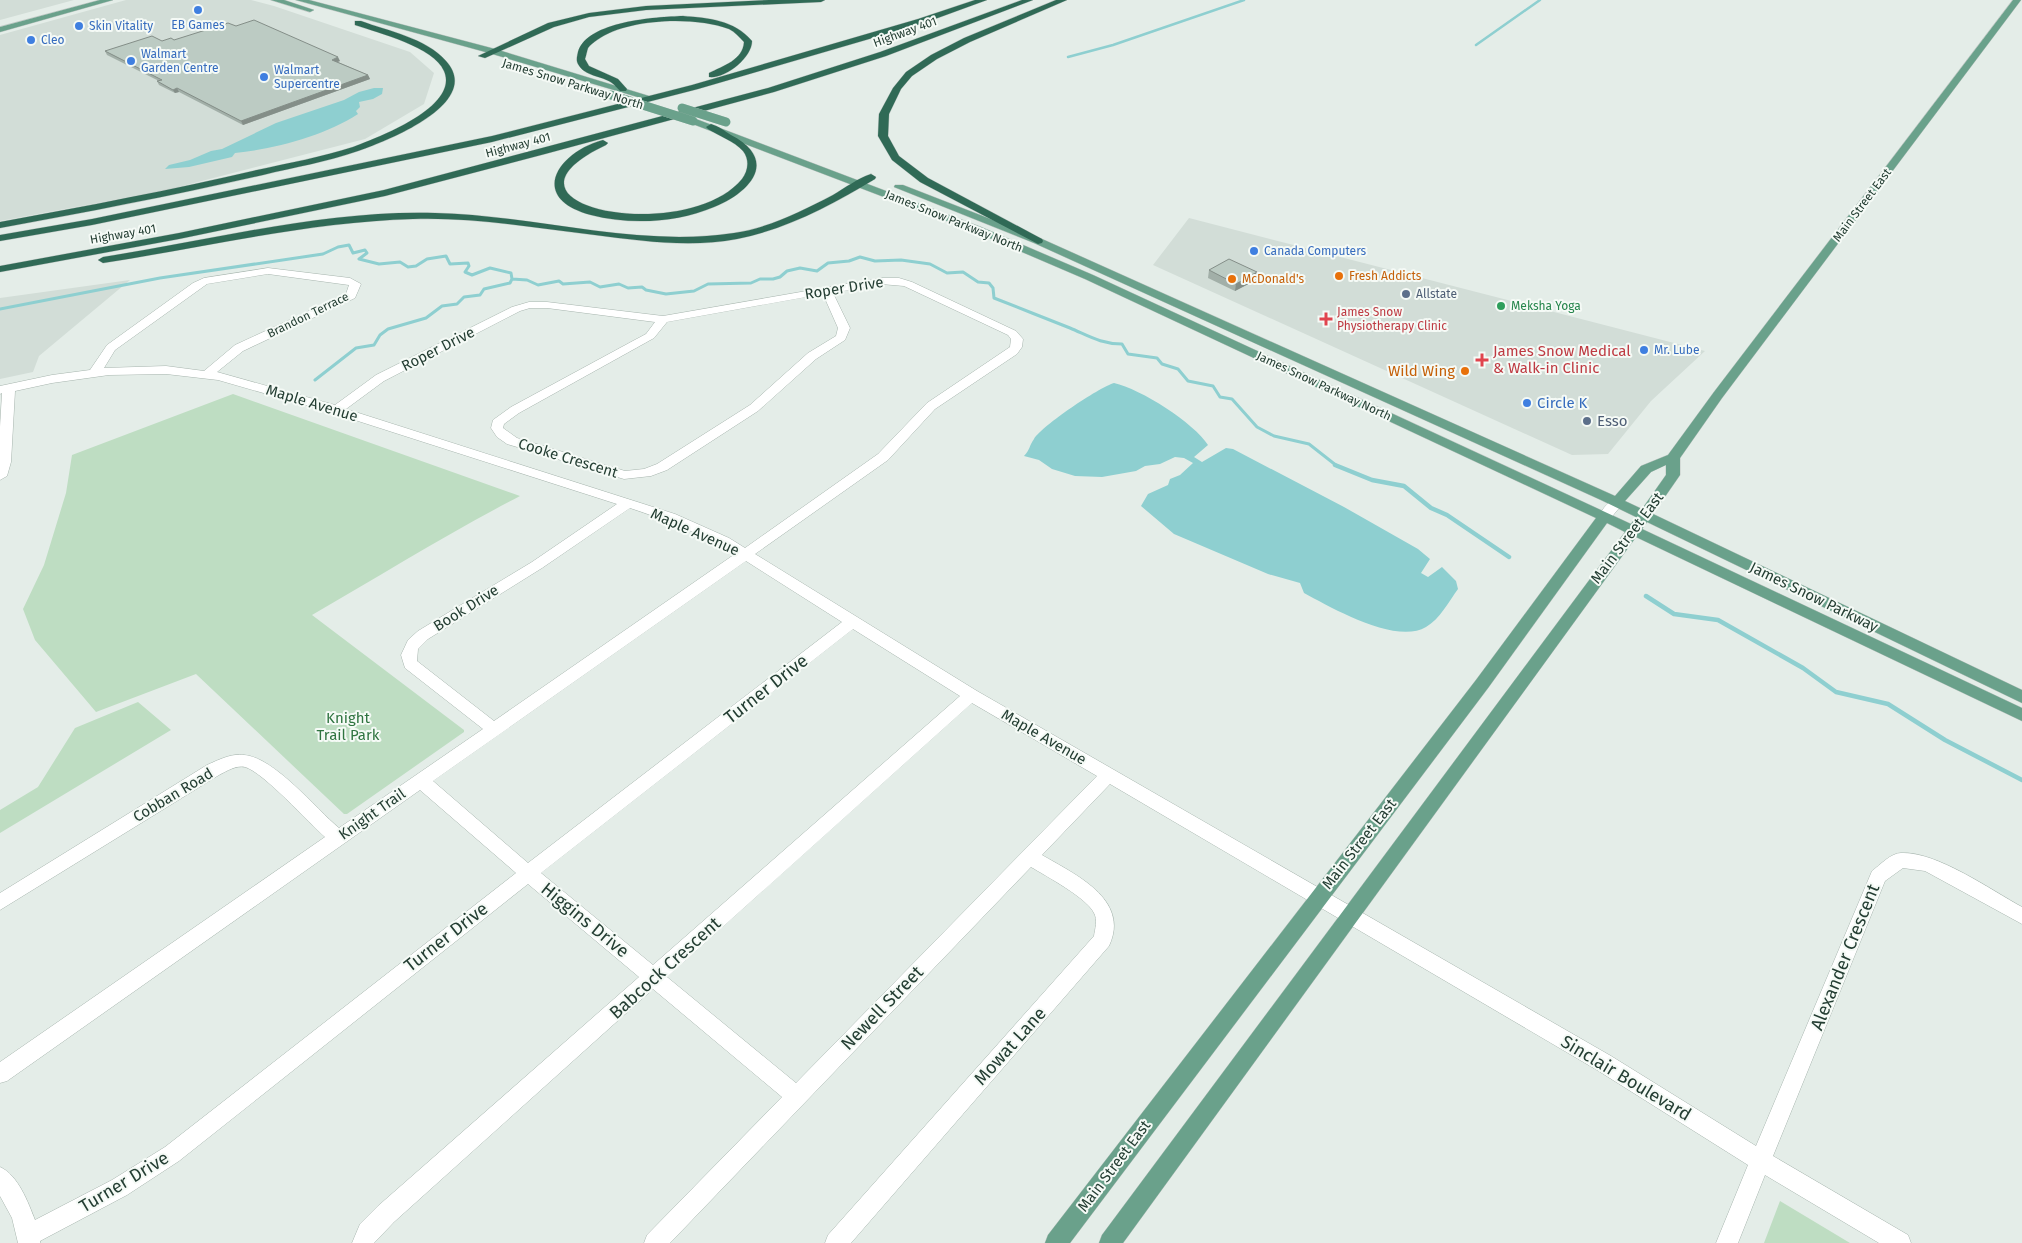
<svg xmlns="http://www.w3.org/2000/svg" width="2022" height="1243" font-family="'Fira Sans',sans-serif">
<rect width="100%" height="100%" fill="#e4ede8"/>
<path fill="#d2ddd7" d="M 0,0 L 74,0 L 0,20 Z
M 126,0 L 251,0 L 274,6 L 410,52 L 434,73 L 424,104 L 365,139 L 167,190 L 0,221 L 0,35 Z
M 1189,218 L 1705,351 L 1651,401 L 1608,454 L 1572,455 L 1153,265 Z
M 130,280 L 39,356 L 33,372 L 0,379 L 0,298 Z"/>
<path fill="#beddc2" d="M 233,394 L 520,496 C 449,533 381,575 312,615 L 464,730 L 464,732 L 347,814 L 344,814 L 196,674 L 96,712 L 35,640 L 23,609 L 44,565 L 66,493 L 72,455 Z
M 138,702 L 171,730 L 0,833 L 0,810 L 38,787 L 75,728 Z
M 1780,1201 L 1850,1243 L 1764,1243 Z"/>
<path fill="#8ecfd0" d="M 374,88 L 383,88 L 382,94 L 373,99 L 359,102 L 360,107 L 356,111 L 358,114 C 324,136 275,149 235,153 L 232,157 L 189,167 L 165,169 L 169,165 L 190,160 L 211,151 L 222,149 L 276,123 L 344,100 L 359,92 Z
M 1114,383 C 1141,389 1194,423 1208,445 L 1194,457 L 1202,462 L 1226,448 L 1233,449 L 1344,507 L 1418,549 L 1430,559 L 1421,573 L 1428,577 L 1442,567 L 1456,581 L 1458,589 C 1449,601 1440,619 1426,627 C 1396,645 1332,608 1304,593 L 1300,583 L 1268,574 L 1174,534 L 1141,506 L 1148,494 L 1168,485 L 1170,479 L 1180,475 L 1193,463 L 1184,458 L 1175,457 L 1160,464 L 1145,466 L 1136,471 L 1102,477 L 1075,476 L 1052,469 L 1039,460 L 1024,456 C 1030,450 1029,446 1034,439 C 1043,425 1098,388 1114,383 Z"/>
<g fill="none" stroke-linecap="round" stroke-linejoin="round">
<path stroke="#8ecfd0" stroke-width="2.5" d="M 1476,45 L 1540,0
M 1068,57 L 1113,45 L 1244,0"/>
<path stroke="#8ecfd0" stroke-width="3" d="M 0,309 L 160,278 L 323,254 L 338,247 L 349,245 L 353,253 L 365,250 L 367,253 L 359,259 L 379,264 L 400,262 L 408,267 L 416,266 L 427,259 L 446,256 L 450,264 L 468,263 L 469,266 L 465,272 L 472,275 L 490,268 L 511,273 L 512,279 L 527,280 L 538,285 L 559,281 L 563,284 L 590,282 L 600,287 L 619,284 L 628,288 L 642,287 L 646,290 L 666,294 L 694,291 L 708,284 L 751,283 L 760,279 L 773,279 L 780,277 L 787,271 L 800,268 L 817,271 L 828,263 L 849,261 L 860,257 L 875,261 L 901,260 L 930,264 L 947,273 L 963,272 L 978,282 L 989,283 L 993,288 L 994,298 C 1019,308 1045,318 1070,328 C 1089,336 1101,344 1122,344 L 1128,354 L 1157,358 L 1162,364 L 1178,369 L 1188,381 L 1213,386 L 1220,397 L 1232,399 L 1257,427 L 1274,436 L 1309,444 L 1337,466
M 315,380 L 356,348 L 374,345 L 380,335 L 388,329 L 426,318 L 442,306 L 457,304 L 464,297 L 480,295 L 484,289 L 510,283 L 512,279"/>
<path stroke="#8ecfd0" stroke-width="4.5" d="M 1335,465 L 1372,480 L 1404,486 L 1431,508 L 1447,515 L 1509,557
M 1646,596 L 1674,614 L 1718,620 L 1803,668 L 1836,692 L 1888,704 L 1945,740 L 2022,780"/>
<defs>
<path id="minor" d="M 268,268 L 350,278 L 361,284 L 355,298 L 243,351 L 217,372 L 335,405 L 376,375 L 512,307 L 529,302 L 547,302 L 663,316 L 881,278 L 899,278 L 912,282 L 1016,331 L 1023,339 L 1022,347 L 1017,354 L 935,409 L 888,460 L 755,554 L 977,691 L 1611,1056 L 1756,1146 L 1872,871 C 1880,865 1891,853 1901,853 C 1936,851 1991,890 2022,907 L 2022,924 L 1925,871 L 1903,868 L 1885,881 L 1773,1156 L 1908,1235 L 1911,1243 L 1879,1243 L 1765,1175 L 1738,1243 L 1716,1243 L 1748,1165 L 1597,1070 L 1110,784 L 1042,855 C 1074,874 1131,899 1109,946 L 851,1243 L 825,1243 L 828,1235 L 1094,936 C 1095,929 1098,920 1094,913 C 1087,898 1046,876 1031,867 L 670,1243 L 644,1243 L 647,1235 L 782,1097 L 653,989 L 394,1222 L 374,1243 L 352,1243 L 360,1224 L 378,1206 L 639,977 L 528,884 L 179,1161 L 127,1195 L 40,1241 L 40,1243 L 18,1243 L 12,1218 L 0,1196 L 0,1167 C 18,1175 28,1202 35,1220 L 112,1180 L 165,1147 L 516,873 L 420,790 L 7,1081 L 0,1083 L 0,1062 L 325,837 C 309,823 263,772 245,767 C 236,765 227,771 219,775 L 0,910 L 0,893 L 207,765 C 218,760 232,753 244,755 C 274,757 316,809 339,828 L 483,729 L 405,668 L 401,655 L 408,640 L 418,631 L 532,562 L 617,504 L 333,413 L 218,380 L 166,374 L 109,375 L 52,383 L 15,391 L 11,462 L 7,476 L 0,480 L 0,427 L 2,393 L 0,394 L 0,386 L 52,375 L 90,370 L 107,345 L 193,283 L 204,278 ZM 268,274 L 349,285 L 346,294 L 235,345 L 204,371 L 166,366 L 104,368 L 115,350 L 207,284 ZM 881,284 L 904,286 L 1008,335 L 1011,339 L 1010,347 L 927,403 L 878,454 L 745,548 L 729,538 L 675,514 L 346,409 L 384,381 L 520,311 L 530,308 L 547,308 L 655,322 L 646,334 L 631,342 L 511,407 L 493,420 L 491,428 L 497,437 L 507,444 L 624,479 L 651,476 L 667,470 L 758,411 L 816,359 L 845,340 L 850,328 L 833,293 ZM 823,294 L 838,328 L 836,336 L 808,353 L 750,405 L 657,464 L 644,469 L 625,471 L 517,438 L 503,428 L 504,424 L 519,413 L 654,338 L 667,322 ZM 630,508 C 666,520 703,534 735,554 L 494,721 L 417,661 L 418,649 L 428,639 L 542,568 ZM 746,561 L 842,622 L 528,863 L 433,781 ZM 853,629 L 960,696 L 653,965 L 541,873 ZM 972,703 L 1097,776 L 796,1083 L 667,977 Z
M 1617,498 L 1622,499 L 1624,502 L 1610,519 L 1600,519 L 1598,516 C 1603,509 1609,500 1617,498 Z"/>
<path id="major" d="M 100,0 L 113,0 L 0,32 L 0,27 Z
M 271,0 L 284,0 L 314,10 L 310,12 Z
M 296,0 L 309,0 L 495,49 L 649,96 L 644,99 L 641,98 L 489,53 Z
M 2013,0 L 2021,0 L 1722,398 L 1680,458 L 1680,475 L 1653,514 L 2022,690 L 2022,703 L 1647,522 L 1642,529 L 2022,708 L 2022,721 L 1636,537 L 1123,1243 L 1099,1243 L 1102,1235 L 1625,532 L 1607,523 L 1488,688 L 1070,1243 L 1045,1243 L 1048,1235 L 1476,680 L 1596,518 L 1085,279 L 973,231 L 690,123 L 690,119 L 696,119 L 981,227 L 1093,275 L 1631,524 L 1636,517 L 1601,500 L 1034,243 L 894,187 L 895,185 L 903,185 L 1042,239 L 1615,496 L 1641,466 L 1668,455 L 1714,392 ZM 1666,465 L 1666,475 L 1642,509 L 1625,501 L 1651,472 Z"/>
<path id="highway" d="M 769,0 L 825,0 L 821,2 L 646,10 L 589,17 L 554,27 L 485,58 L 478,56 L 548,23 L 589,13 L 646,6 Z
M 975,0 L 987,0 L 924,23 L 698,89 L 492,142 L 92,225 L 0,241 L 0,235 L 92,219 L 492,136 L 692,85 L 918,19 Z
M 1022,0 L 1033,0 L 886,56 L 774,92 L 545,154 L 385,196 L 179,239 L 0,272 L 0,266 L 179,233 L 384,190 L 768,88 L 880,52 Z
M 1056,0 L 1067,0 L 970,42 L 937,59 L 912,76 L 901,89 L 889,114 L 888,136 L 899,156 L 928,178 L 1042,239 L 1043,241 L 1042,243 L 1038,244 L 920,182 L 892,160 L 878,136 L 879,114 L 893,88 L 906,72 L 931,55 L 964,38 Z
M 683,16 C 709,18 734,20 752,41 C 752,58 725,79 709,77 L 709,73 C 723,66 743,60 744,42 C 739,37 735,32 729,29 C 695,16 627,18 597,40 C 594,42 590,45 588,48 C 587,51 586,56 585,59 L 589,66 L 618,79 L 627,89 L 626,91 L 620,91 C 617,88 615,85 612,83 C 601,75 585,77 578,64 C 576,60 577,57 578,52 C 587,21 656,17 683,16 Z
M 355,21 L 361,21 C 388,31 426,38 446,61 C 484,103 387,141 358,151 C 327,162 295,167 263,175 C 176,195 88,212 0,228 L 0,222 C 86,206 172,190 257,170 C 289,163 322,157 353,147 C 377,138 460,107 444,71 C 434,47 379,33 355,25 Z
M 711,124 C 718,126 725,131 731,135 C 779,160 751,192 714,207 C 676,223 630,225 591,215 C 527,198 558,152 603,140 L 608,143 L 606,145 C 475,207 687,246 742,179 C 748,171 750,160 743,151 C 734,141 719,136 708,129 L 706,127 Z
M 871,174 L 876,177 L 875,179 C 832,205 787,229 737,239 C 690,248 642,241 595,235 C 535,228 474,217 413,219 C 309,222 206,247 103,263 L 98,260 L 103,257 C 212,240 324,210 435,213 C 534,215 636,248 734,233 C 769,228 802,211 833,195 C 845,188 858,178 871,174 Z"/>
</defs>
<use href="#minor" stroke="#a7b5ae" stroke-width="1"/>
<use href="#major" stroke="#c2c9c6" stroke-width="1"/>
<use href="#highway" stroke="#c2c9c6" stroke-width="1"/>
<use href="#minor" fill="#fff" fill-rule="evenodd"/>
<use href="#major" fill="#6aa18b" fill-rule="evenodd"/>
<use href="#highway" fill="#306a56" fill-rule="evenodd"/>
<defs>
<path id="major-bridge" d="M 611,95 L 693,121
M 682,108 L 726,122"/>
</defs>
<use href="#major-bridge" stroke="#c2c9c6" stroke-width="9" stroke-linecap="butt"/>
<use href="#major-bridge" stroke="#6aa18b" stroke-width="9"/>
</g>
<path fill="#a2afa8" d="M 174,40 L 340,61 L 338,62 L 368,75 L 370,79 L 243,125 L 179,92 L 175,93 L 159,85 L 157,81 L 159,81 L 107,55 L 105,51 Z
M 1209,270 L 1257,272 L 1256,280 L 1235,291 L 1208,278 Z"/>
<path fill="#848e88" d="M 338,57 L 340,61 L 334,63 L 332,60 Z
M 368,75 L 370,79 L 243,125 L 241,121 Z
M 177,88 L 179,92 L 175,93 L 173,90 Z
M 1257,272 L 1256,280 L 1235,291 L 1236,284 Z"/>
<path fill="#bccbc3" stroke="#848e88" d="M 254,20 L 338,57 L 332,60 L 368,75 L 241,121 L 177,88 L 173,90 L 157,81 L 162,80 L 105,51 L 152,36 L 162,41 L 171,38 L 174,40 L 228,23 L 236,26 Z
M 1229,259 L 1257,272 L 1236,284 L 1209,270 Z"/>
<g fill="#3f7fe0" stroke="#f5faf6" stroke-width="2">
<circle cx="198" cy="10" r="5"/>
<circle cx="79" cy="26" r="5"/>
<circle cx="31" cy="40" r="5"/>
<circle cx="131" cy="61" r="5"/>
<circle cx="264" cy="77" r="5"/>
<circle cx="1254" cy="251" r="5"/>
<circle cx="1644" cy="350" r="5"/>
<circle cx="1527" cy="403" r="5"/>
</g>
<g fill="#e8710a" stroke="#f5faf6" stroke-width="2">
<circle cx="1339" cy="276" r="5"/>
<circle cx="1232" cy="279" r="5"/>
<circle cx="1465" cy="371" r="5"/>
</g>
<g fill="#5c6f8a" stroke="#f5faf6" stroke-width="2">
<circle cx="1406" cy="294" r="5"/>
<circle cx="1587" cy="421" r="5"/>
</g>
<circle fill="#2e9e5b" stroke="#f5faf6" stroke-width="2" cx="1501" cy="306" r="5"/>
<g fill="#e0444e" stroke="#f5faf6" stroke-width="2">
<path d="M1323.5 311.5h5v5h5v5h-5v5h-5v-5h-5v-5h5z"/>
<path d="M1479.5 352.5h5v5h5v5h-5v5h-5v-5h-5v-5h5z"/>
</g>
<g text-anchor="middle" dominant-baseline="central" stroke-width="4" stroke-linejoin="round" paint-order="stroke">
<g font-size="12" fill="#366cbe" stroke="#f5faf6" text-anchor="start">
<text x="198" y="25" text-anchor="middle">EB Games</text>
<text x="89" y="26">Skin Vitality</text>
<text x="41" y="40">Cleo</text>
<text x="141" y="54">Walmart<tspan x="141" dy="14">Garden Centre</tspan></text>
<text x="274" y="70">Walmart<tspan x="274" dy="14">Supercentre</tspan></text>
<text x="1264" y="251">Canada Computers</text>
<text x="1654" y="350">Mr. Lube</text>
</g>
<g font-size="12" fill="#243e33" stroke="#f5faf6">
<text transform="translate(905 32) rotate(-20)">Highway 401</text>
<text transform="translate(573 84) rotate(17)">James Snow Parkway North</text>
<text transform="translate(518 145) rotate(-15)">Highway 401</text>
<text transform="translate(1862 205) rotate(-53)">Main Street East</text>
<text transform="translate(954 221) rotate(22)">James Snow Parkway North</text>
<text transform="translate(123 234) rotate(-10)">Highway 401</text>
<text transform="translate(308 315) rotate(-26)">Brandon Terrace</text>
<text transform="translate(1324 386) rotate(25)">James Snow Parkway North</text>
</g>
<g font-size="12" fill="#c56008" stroke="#f5faf6" text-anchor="start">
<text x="1349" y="276">Fresh Addicts</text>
<text x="1242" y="279">McDonald's</text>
</g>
<g font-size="12" fill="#4e5e75" stroke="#f5faf6" text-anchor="start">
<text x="1416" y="294">Allstate</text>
</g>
<g font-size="12" fill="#27864d" stroke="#f5faf6" text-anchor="start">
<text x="1511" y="306">Meksha Yoga</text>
</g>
<g font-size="12" fill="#be3a42" stroke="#f5faf6" text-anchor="start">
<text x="1337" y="312">James Snow<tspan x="1337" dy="14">Physiotherapy Clinic</tspan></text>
</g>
<g font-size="15" fill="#243e33" stroke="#f5faf6">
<text transform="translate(844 288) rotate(-9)">Roper Drive</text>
<text transform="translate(438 349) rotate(-27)">Roper Drive</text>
<text transform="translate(312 403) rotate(17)">Maple Avenue</text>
<text transform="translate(568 458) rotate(17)">Cooke Crescent</text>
<text transform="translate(695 532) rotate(24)">Maple Avenue</text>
<text transform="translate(1627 538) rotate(-53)">Main Street East</text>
<text transform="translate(1814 597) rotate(26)">James Snow Parkway</text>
<text transform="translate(466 608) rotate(-32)">Book Drive</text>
<text transform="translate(1044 737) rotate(30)">Maple Avenue</text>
<text transform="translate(173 795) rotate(-31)">Cobban Road</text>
<text transform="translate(372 814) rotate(-35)">Knight Trail</text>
<text transform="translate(1359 844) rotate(-52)">Main Street East</text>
<text transform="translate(1114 1166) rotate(-53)">Main Street East</text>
</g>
<g font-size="15" fill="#be3a42" stroke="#f5faf6" text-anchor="start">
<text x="1493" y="351">James Snow Medical<tspan x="1493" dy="17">&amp; Walk-in Clinic</tspan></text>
</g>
<g font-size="15" fill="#c56008" stroke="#f5faf6" text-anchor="end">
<text x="1455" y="371">Wild Wing</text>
</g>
<g font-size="15" fill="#366cbe" stroke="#f5faf6" text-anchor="start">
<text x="1537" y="403">Circle K</text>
</g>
<g font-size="15" fill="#4e5e75" stroke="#f5faf6" text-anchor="start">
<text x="1597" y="421">Esso</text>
</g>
<g font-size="15" fill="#2f7440" stroke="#f5faf6">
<text x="348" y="718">Knight<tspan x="348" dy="17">Trail Park</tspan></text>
</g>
<g font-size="18" fill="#243e33" stroke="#f5faf6">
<text transform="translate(766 689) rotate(-38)">Turner Drive</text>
<text transform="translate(585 920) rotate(39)">Higgins Drive</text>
<text transform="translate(446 937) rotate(-38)">Turner Drive</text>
<text transform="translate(1845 957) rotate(-68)">Alexander Crescent</text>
<text transform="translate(665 968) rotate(-42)">Babcock Crescent</text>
<text transform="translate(882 1008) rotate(-46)">Newell Street</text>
<text transform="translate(1010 1046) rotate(-48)">Mowat Lane</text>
<text transform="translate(1626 1078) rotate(31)">Sinclair Boulevard</text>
<text transform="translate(124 1182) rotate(-31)">Turner Drive</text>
</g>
</g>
</svg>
